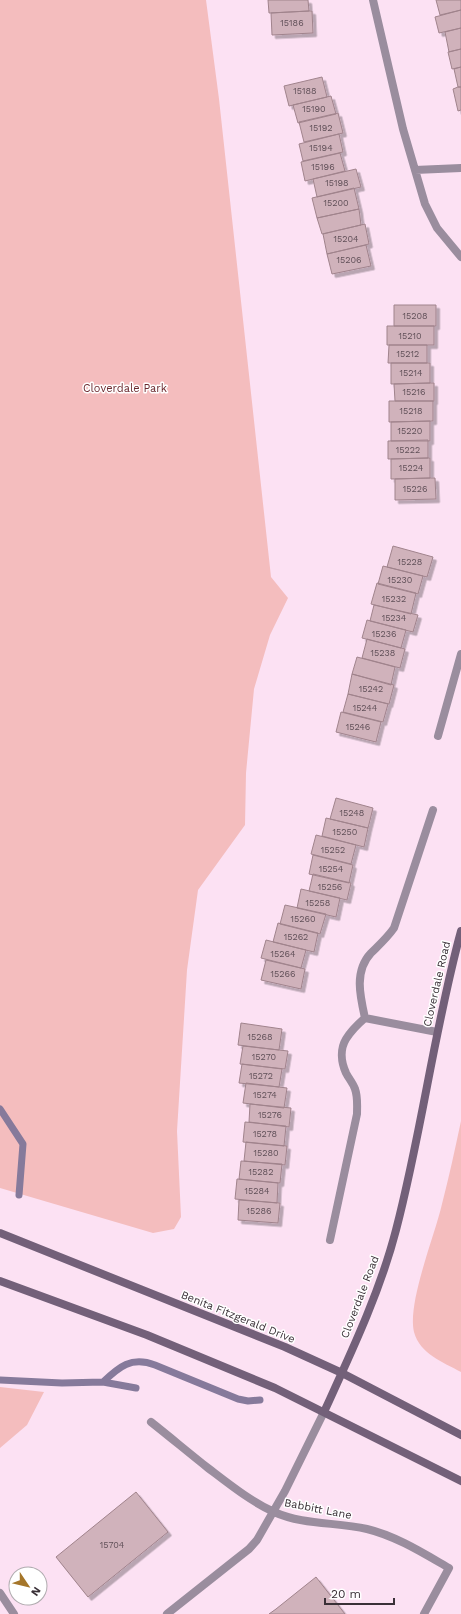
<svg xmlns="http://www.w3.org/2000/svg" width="461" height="1614" font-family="'Work Sans',sans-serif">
<defs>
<filter id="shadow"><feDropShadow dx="3.5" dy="3.5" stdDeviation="0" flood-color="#0004"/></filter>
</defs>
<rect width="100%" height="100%" fill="#fce1f3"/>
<path fill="#f4bdbe" d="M 0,0 L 206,0 L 219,99 L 271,577 L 288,598 L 270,635 L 254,689 L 246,773 L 245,825 L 198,890 L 187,970 L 177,1131 L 181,1217 L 174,1229 L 153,1233 L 0,1188 Z
M 461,1121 L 461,1372 C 443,1362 420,1354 414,1332 C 407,1303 435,1235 442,1204 C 449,1177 455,1149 461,1121 Z
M 0,1387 L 44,1392 L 27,1425 L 0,1448 Z"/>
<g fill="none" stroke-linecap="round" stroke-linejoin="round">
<path stroke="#867a9b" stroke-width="7" d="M 0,1109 L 23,1144 L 19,1195
M 0,1380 L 62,1383 L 103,1382 L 136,1388
M 103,1382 C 119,1367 131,1356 155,1365 L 238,1399 L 248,1401 L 260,1400"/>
</g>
<path fill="#d0b2bb" stroke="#a0838c" filter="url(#shadow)" d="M 268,0 L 308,0 L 309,11 L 269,13 Z
M 436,0 L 461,0 L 461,10 L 440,15 Z
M 461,10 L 461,28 L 439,33 L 435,17 Z
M 309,11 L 312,11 L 313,33 L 272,35 L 271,13 Z
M 461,28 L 461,49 L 449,52 L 445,32 Z
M 461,49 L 461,67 L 452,69 L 448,52 Z
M 461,67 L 461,87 L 458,87 L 454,69 Z
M 322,77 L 327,97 L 289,106 L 284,86 Z
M 458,87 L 461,87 L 461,110 L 458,111 L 453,89 Z
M 331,96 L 336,114 L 298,123 L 293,105 Z
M 338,113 L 343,133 L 304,142 L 299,122 Z
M 339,134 L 343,152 L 303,161 L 299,144 Z
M 340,153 L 345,171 L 305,181 L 301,162 Z
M 356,169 L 361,187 L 317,197 L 313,179 Z
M 354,188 L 359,209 L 317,218 L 312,198 Z
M 359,209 L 361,225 L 322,234 L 317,218 Z
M 365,224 L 369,244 L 327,254 L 323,234 Z
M 366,245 L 371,266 L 332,274 L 327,254 Z
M 394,305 L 436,305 L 436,326 L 394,326 Z
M 387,326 L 434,326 L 434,345 L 387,345 Z
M 389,345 L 427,345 L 427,363 L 388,363 Z
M 391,363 L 430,363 L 430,383 L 391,384 Z
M 430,383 L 434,383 L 434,401 L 395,401 L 394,384 Z
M 389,401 L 433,401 L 433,421 L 389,422 Z
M 430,421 L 430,441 L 391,441 L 391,422 Z
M 428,440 L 428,458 L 388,459 L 388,441 Z
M 428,458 L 430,458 L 430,478 L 391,479 L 391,459 Z
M 430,478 L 435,478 L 436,499 L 395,500 L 395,479 Z
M 393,546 L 433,557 L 427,577 L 387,567 Z
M 383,566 L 423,576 L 418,594 L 378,584 Z
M 377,583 L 416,593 L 411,614 L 371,604 Z
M 374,605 L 418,615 L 413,632 L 370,621 Z
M 367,620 L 406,630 L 401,648 L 362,638 Z
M 367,639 L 405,649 L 400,668 L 362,658 Z
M 357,657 L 395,667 L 391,685 L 352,674 Z
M 352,674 L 394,685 L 389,704 L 348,694 Z
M 348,694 L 388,704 L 383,722 L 343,712 Z
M 341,712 L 381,722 L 376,742 L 336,732 Z
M 336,798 L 373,808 L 368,828 L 330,819 Z
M 326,818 L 368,828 L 364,847 L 322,836 Z
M 316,835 L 356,845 L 351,864 L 311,854 Z
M 313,855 L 353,865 L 349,883 L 309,874 Z
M 313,874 L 351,883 L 347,900 L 309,891 Z
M 301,889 L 340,898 L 336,917 L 297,908 Z
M 285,905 L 326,914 L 320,934 L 280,924 Z
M 278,923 L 318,933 L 314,952 L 273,942 Z
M 266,940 L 306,950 L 301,968 L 261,958 Z
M 266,960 L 305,969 L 301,989 L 261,980 Z
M 241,1023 L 282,1029 L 279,1050 L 238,1045 Z
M 243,1046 L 288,1051 L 285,1069 L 240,1064 Z
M 242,1064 L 282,1069 L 279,1087 L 239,1083 Z
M 246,1083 L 287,1088 L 284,1108 L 243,1103 Z
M 250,1104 L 291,1108 L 289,1127 L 249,1122 Z
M 245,1122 L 286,1126 L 284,1146 L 243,1142 Z
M 246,1142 L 287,1146 L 285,1165 L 244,1161 Z
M 241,1161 L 282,1164 L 280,1183 L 239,1179 Z
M 237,1179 L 278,1183 L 277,1203 L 235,1199 Z
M 239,1200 L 280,1203 L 278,1223 L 238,1220 Z
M 136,1492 L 168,1532 L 88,1597 L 56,1557 Z
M 316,1577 L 345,1614 L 269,1614 L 276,1609 Z"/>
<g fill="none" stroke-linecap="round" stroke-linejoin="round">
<path stroke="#9a8d9e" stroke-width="8" d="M 373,0 L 403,129 L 425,204 L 437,228 L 461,257
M 415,170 L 461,168
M 438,736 L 461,654
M 365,1018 L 437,1032
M 330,1240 L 357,1114 C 357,1106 358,1097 355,1089 C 353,1083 349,1079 346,1073 C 341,1062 340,1049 346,1039 C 351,1031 358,1024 365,1018 C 360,996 354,971 371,953 C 379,945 387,938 394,928 L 433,810"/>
<path stroke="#9a8d9e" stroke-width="8" d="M 151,1422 C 170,1437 189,1453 208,1468 C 229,1484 250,1501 274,1512 C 303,1525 336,1522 367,1529 C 396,1536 423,1553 449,1568 L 424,1614
M 0,1593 L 14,1614
M 167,1614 L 235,1560 L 249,1549 L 257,1540 L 285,1491 L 324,1412"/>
<path stroke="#736079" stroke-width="8" d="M 0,1233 L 285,1347 L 342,1373 L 461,1435
M 0,1281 L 147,1335 L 275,1388 L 461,1481
M 324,1412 C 351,1353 380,1292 396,1230 C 422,1131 434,1030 461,931"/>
</g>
<g text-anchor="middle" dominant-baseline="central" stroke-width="3" stroke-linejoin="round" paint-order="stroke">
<g font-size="9" fill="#605058">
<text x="292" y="23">15186</text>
<text x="305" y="91">15188</text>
<text x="314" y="109">15190</text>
<text x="321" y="128">15192</text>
<text x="321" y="148">15194</text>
<text x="323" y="167">15196</text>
<text x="337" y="183">15198</text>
<text x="336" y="203">15200</text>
<text x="346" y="239">15204</text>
<text x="349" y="260">15206</text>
<text x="415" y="316">15208</text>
<text x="410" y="336">15210</text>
<text x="408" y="354">15212</text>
<text x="411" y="373">15214</text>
<text x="414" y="392">15216</text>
<text x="411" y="411">15218</text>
<text x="410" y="431">15220</text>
<text x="408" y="450">15222</text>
<text x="411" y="468">15224</text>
<text x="415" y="489">15226</text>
<text x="410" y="562">15228</text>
<text x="400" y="580">15230</text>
<text x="394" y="599">15232</text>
<text x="394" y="618">15234</text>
<text x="384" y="634">15236</text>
<text x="383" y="653">15238</text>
<text x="371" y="689">15242</text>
<text x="365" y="708">15244</text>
<text x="358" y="727">15246</text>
<text x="352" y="813">15248</text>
<text x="345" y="832">15250</text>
<text x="333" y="850">15252</text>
<text x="331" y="869">15254</text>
<text x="330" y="887">15256</text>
<text x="318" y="903">15258</text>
<text x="303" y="919">15260</text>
<text x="296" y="937">15262</text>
<text x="283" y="954">15264</text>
<text x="283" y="974">15266</text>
<text x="260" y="1037">15268</text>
<text x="264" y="1057">15270</text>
<text x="261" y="1076">15272</text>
<text x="265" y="1095">15274</text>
<text x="270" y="1115">15276</text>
<text x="265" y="1134">15278</text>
<text x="266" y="1153">15280</text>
<text x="261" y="1172">15282</text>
<text x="257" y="1191">15284</text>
<text x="259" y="1211">15286</text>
<text x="112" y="1545">15704</text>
</g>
<g font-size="11" fill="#6a282e" stroke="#fff">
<text x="125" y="388">Cloverdale Park</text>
</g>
<g font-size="11" fill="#3a3037" stroke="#fff">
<text transform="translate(437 984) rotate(-77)">Cloverdale Road</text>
<text transform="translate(360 1297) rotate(-69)">Cloverdale Road</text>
<text transform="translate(238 1317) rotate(22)">Benita Fitzgerald Drive</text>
<text transform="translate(318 1509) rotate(11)">Babbitt Lane</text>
</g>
</g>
<g transform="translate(28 1586) rotate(125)"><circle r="19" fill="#ffffff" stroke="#b0acaf"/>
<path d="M0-3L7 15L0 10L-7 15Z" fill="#a5762a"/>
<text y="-6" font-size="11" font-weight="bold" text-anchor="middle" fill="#3a3037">N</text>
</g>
<path d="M325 1598v6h69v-6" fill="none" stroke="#3a3037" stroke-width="2"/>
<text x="331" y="1598" font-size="12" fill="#3a3037" stroke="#ffffff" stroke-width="3" paint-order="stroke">20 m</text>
</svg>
